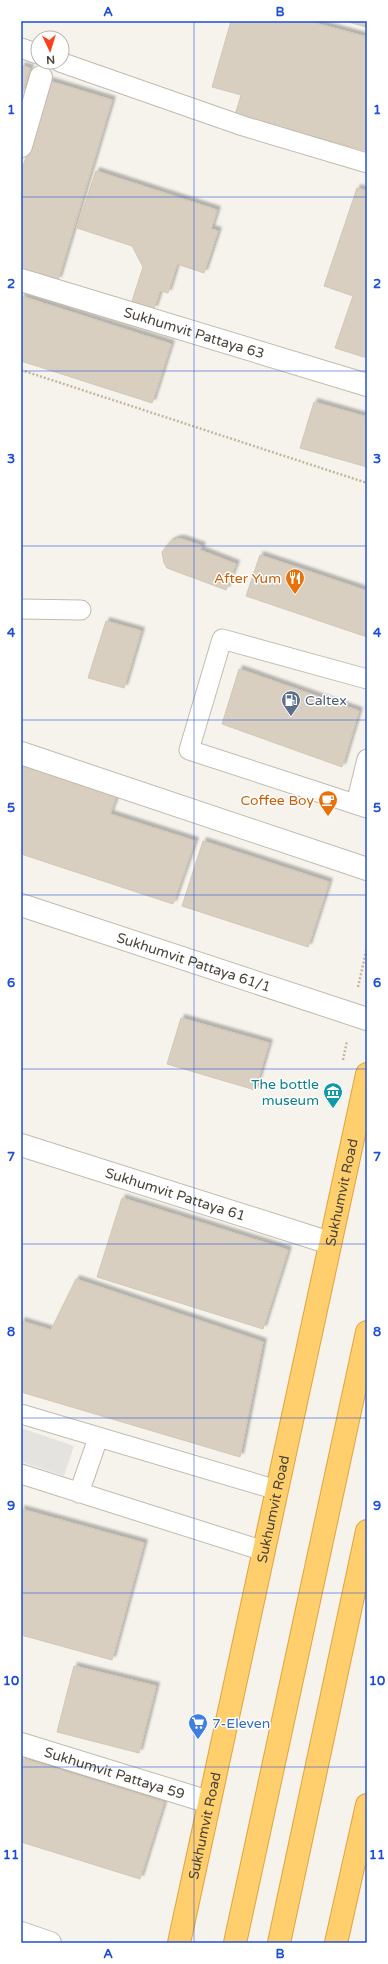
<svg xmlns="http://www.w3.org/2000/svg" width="388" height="1964" font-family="'Varela Round',sans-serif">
<defs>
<filter id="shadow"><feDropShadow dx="3.5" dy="-3.5" stdDeviation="1" flood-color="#0004"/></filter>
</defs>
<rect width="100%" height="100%" fill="#f6f3ec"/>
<path fill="#e5e3e0" d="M 21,1428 L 74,1446 L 64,1476 L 21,1462 Z"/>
<path fill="#d8cfc1" stroke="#d3c7b4" filter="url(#shadow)" d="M 231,21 L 307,21 L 367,37 L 367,151 L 235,115 L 241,95 L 212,87 Z
M 345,21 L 367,21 L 367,23 L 366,27 Z
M 21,66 L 30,68 L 21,98 Z
M 49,81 L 112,100 L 58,280 L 21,270 L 21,173 Z
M 96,171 L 217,210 L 211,229 L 218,231 L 204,273 L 177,264 L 168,293 L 160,291 L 154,309 L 132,301 L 143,267 L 132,246 L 77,228 Z
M 357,188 L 367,191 L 367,358 L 335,348 L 353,296 L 324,286 Z
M 21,296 L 171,344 L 152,403 L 21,361 Z
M 314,402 L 367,417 L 367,467 L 300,448 Z
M 177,539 L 182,539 L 202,546 L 200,550 L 236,564 L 226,590 L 167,568 L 164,563 L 162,552 L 170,542 Z
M 260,555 L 367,591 L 367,637 L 246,596 Z
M 106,621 L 141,631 L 124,688 L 88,678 Z
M 239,669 L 359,711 L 342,767 L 222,724 Z
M 21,765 L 116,797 L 110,814 L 195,841 L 173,904 L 21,854 Z
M 203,841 L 329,882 L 308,947 L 182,906 Z
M 181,1018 L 269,1043 L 255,1090 L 167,1064 Z
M 122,1198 L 288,1250 L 263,1329 L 97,1277 Z
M 76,1279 L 263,1342 L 240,1457 L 21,1392 L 21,1321 L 51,1330 Z
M 21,1509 L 144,1543 L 112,1660 L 21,1635 Z
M 74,1666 L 156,1686 L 139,1753 L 57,1732 Z
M 21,1758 L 164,1802 L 140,1879 L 21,1842 Z"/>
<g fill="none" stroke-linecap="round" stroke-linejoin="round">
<defs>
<path id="lane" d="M 21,48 L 38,54
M 60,62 L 243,126 L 367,163
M 21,609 L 81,610
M 367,679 L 222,639 L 189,750 L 367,808
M 356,804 L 367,759
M 21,1414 L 277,1490
M 21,1474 L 264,1551
M 79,1493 L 98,1438"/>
<g id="street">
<path d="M 21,146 L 41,77"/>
<path id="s1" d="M 21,280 L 367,385"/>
<path d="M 21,753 L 367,869"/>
<path id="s2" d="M 21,905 L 367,1019"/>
<path id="s3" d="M 21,1145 L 330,1243"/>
<path id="s4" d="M 21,1744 L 209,1802"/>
<path d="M 21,1933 L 50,1943"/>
</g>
<g id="highway">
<path id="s5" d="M 179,1943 L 367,1074"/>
<path d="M 235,1943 L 367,1332"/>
<path d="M 279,1943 L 367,1531"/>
<path d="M 336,1943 L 367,1805"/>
</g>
</defs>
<use href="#lane" stroke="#c2bbae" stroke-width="21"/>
<use href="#street" stroke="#c2bbae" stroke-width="24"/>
<use href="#highway" stroke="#e0a43c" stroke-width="24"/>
<path stroke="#c4b79f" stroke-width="2.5" stroke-dasharray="2 2" stroke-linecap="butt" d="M 21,370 L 367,483
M 358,987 L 367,947
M 343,1060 L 347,1041"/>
<use href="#lane" stroke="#fff" stroke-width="19"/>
<use href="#street" stroke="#fff" stroke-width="22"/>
<use href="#highway" stroke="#ffcf6e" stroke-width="22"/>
</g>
<path fill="none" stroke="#1d4ed8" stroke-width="1" stroke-opacity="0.55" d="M 194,21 L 194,1943M 21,197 L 367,197M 21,371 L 367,371M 21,546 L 367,546M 21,720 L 367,720M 21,895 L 367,895M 21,1069 L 367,1069M 21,1244 L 367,1244M 21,1418 L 367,1418M 21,1593 L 367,1593M 21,1767 L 367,1767"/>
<defs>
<symbol id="restaurant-pin" viewBox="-11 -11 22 30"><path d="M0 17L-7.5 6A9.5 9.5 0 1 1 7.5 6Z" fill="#e8710a" stroke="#fff"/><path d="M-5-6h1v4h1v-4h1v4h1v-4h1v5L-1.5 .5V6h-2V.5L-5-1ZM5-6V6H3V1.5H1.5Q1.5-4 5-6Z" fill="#fff"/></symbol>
<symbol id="fuel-pin" viewBox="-11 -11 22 30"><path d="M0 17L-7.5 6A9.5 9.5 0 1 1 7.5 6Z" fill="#5c6f8a" stroke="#fff"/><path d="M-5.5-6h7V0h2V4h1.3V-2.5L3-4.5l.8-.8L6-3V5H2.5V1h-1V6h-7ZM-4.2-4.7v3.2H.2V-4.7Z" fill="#fff"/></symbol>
<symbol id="cafe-pin" viewBox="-11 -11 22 30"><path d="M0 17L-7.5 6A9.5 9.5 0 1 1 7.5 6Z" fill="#e8710a" stroke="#fff"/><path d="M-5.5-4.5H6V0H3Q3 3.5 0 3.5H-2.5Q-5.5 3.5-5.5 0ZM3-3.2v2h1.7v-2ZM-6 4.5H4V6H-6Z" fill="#fff"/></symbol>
<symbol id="museum-pin" viewBox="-11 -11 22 30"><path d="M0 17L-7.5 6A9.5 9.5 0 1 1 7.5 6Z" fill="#0f9aa8" stroke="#fff"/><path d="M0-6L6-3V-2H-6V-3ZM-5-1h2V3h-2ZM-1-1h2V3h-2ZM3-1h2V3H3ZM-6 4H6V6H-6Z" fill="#fff"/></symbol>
<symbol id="supermarket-pin" viewBox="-11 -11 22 30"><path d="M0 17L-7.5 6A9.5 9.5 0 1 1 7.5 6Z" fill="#3f7fe0" stroke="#fff"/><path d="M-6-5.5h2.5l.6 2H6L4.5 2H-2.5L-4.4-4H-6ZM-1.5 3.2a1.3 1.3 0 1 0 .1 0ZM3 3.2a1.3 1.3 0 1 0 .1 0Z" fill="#fff"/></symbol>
</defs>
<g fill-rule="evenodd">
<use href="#restaurant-pin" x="284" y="567" width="22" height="30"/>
<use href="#fuel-pin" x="280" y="689" width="22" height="30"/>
<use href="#cafe-pin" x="317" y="789" width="22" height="30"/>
<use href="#museum-pin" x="322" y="1081" width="22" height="30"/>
<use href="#supermarket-pin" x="187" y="1712" width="22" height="30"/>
</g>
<g text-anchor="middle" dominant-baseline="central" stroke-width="3" stroke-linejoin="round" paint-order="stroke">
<g font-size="14" fill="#4b4439" stroke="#fff">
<text stroke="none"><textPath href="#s1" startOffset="181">Sukhumvit Pattaya 63</textPath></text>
<text stroke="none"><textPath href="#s2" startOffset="182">Sukhumvit Pattaya 61/1</textPath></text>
<text stroke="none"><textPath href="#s5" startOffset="768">Sukhumvit Road</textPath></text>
<text stroke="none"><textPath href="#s3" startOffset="162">Sukhumvit Pattaya 61</textPath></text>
<text stroke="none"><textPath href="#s5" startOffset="444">Sukhumvit Road</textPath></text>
<text stroke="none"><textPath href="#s4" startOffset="98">Sukhumvit Pattaya 59</textPath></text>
<text stroke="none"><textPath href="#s5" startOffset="120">Sukhumvit Road</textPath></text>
</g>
<g font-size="14" fill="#c56008" stroke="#fff" text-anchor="end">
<text x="281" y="578">After Yum</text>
<text x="314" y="800">Coffee Boy</text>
</g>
<g font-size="14" fill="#4e5e75" stroke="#fff" text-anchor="start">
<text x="305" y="700">Caltex</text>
</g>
<g font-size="14" fill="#0d838f" stroke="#fff" text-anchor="end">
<text x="319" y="1084">The bottle<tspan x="319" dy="16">museum</tspan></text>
</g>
<g font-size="14" fill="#366cbe" stroke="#fff" text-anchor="start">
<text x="212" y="1723">7-Eleven</text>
</g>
</g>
<rect width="388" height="1964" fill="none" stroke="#ffffff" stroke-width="44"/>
<g transform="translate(50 50) rotate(176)"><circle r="19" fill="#ffffff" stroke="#b7b4b0"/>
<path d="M0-3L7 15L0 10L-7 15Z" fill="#fc3f1d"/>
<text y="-6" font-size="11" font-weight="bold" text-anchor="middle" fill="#4b4439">N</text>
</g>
<rect x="22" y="22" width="344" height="1920" fill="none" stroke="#1d4ed8" stroke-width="1.5"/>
<g font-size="13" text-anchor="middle" font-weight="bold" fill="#1d4ed8">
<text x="108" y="16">A</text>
<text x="280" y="16">B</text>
<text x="11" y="114">1</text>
<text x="377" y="114">1</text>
<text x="11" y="288">2</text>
<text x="377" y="288">2</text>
<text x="11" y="463">3</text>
<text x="377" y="463">3</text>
<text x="11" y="637">4</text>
<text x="377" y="637">4</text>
<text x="11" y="812">5</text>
<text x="377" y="812">5</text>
<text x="11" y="987">6</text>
<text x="377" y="987">6</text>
<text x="11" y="1161">7</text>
<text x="377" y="1161">7</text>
<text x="11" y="1336">8</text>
<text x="377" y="1336">8</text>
<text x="11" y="1510">9</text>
<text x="377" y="1510">9</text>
<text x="11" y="1685">10</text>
<text x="377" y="1685">10</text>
<text x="11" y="1859">11</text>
<text x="377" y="1859">11</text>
<text x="108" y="1958">A</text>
<text x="280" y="1958">B</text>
</g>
</svg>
